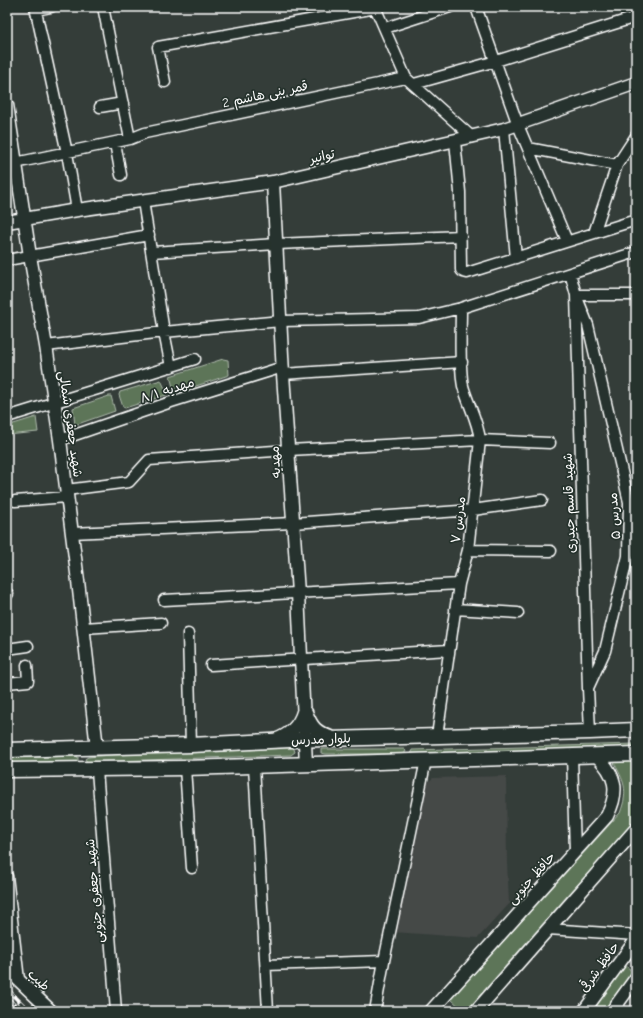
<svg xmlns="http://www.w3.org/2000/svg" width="643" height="1018" font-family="'Comic Neue','Playpen Sans Arabic',sans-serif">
<rect width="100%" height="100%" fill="#343d39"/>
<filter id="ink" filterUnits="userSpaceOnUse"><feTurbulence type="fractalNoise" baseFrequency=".025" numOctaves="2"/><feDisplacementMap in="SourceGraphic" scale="8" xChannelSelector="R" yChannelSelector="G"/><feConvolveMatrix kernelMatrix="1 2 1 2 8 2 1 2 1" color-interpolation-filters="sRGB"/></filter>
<g filter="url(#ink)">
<path fill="#454847" d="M 506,776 L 507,862 L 509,902 L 511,902 L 478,938 L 393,932 L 404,896 L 428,782 L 433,778 Z"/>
<path fill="#5d7458" stroke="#aebaac" d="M 223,359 L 228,360 L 229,375 L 178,392 L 174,391 L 170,376 Z
M 161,380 L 167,393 L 166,395 L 125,408 L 123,407 L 119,395 L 120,392 Z
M 109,396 L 111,396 L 115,411 L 75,425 L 73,408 Z
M 36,417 L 38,432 L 7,435 L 7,426 Z
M 636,744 L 636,749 L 412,753 L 411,752 L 412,750 Z
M 292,747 L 294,749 L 295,752 L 291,755 L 87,762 L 85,759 L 88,757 L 110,755 Z
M 321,749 L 404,749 L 406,751 L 404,754 L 326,754 L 321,753 Z
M 76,756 L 78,757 L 78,761 L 75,763 L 7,764 L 7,758 Z
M 613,761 L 636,761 L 636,822 L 568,895 L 466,1011 L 464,1011 L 451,999 L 620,813 C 629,790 624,781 613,761 Z
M 624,964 L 634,973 L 607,1011 L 591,1011 Z"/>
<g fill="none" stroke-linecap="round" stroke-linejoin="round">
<defs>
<path id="minor" d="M 35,7 L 67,153 L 77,210
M 103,7 L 130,139
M 375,7 L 406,78 L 472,137
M 476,7 L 518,125 L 567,241
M 36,10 L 51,7
M 385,28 L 450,7
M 165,82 L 158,47 L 376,8
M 414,84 L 496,61 L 636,17
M 100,107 L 123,103
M 504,129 L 516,258
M 455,141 L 460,192 L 461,270 L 463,272 L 467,273 L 636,220
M 115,143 L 121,175
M 528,148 L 617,165
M 15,163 L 130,139 L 145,133 L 406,78
M 143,201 L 164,332 L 171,367
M 594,233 L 617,165 L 636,136
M 152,252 L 277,244 L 461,236
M 7,260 L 149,235
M 570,273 L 576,295 L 588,688 L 590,732
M 46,346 L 164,332 L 281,321 L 419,318 L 461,308 L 636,252
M 283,374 L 462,362
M 7,417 L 195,359
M 60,440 L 171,402 L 283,367
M 66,490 L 129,482 L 149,460 L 289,450 L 480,440 L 550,443
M 15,501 L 67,497
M 72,533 L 293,523 L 473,510 L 542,500
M 468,550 L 551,551
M 7,594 L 8,594
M 164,600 L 459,584
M 455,609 L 518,613
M 84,628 L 161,623
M 188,634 L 191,745
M 7,649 L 28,646
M 211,665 L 449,650
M 7,683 L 28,681 L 27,665
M 588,688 L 605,651 L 628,556 L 629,502 L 588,325 L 576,295 L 636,295
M 437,736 L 459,584 L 468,550 L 480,440 C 478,421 468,404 463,386 C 459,365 461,330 461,308
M 572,756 L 575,851
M 254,766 L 268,1011
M 185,768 L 192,868
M 97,770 L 116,1011
M 7,876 L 19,980
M 548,929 L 636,935
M 266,965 L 384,961
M 375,1011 L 384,961 L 426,760"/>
<path id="tertiary" d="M 7,105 L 30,256 L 46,346 L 60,440 L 78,581 L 97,748
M 273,182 L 283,374 L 298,593 L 306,764
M 7,222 L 77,210 L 273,182 L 504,129 L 636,83
M 306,712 C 312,728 316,732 333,738
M 275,740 C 289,735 299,726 303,712
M 7,969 L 51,1011
M 431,1011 L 607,816 C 620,790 616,775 596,755
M 476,1011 L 636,829
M 584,1011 L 636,940
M 612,1011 L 636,978"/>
<path id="secondary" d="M 7,750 L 191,745 L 290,740 L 590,732 L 636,730
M 7,770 L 185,768 L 636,754"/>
</defs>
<use href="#minor" stroke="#fff" stroke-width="13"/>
<use href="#tertiary" stroke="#fff" stroke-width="15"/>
<use href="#secondary" stroke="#fff" stroke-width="17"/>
<use href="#minor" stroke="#26332d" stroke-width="10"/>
<use href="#tertiary" stroke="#26332d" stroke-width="12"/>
<use href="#secondary" stroke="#26332d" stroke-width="14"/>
<defs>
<path id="rail" d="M 7,989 L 29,1011
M 7,998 L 20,1011"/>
</defs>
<use href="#rail" stroke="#fff" stroke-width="4.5"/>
<use href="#rail" stroke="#26332d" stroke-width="3" stroke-dasharray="9" stroke-linecap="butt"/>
</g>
</g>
<g text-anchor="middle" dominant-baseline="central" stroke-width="3.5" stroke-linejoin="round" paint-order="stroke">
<g font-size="13" fill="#fff" stroke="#26332d">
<text transform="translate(265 94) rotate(-12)">قمر بنی هاشم 2</text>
<text transform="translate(322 156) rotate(-13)">توانیر</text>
<text transform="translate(167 390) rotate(-18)">مهدیه ۸/۱</text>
<text transform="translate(71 424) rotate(82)">شهید جعفری شمالی</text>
<text transform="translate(275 462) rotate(-93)">مهدیه</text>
<text transform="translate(569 503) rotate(-92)">شهید قاسم حیدری</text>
<text transform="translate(614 516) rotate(-94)">مدرس ۵</text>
<text transform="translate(458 520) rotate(-83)">مدرس ۷</text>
<text transform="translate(321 739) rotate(-2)">بلوار مدرس</text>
<text transform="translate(531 878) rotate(-48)">حافظ جنوبی</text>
<text transform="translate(94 891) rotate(-95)">شهید جعفری جنوبی</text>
<text transform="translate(599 967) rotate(-54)">حافظ شرقی</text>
<text transform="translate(39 980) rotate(44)">طیب</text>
</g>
</g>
<rect width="643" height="1018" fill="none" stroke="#26332d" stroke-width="24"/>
<rect x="12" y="12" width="619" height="994" fill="none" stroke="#fff" stroke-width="1.5" filter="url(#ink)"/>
</svg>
